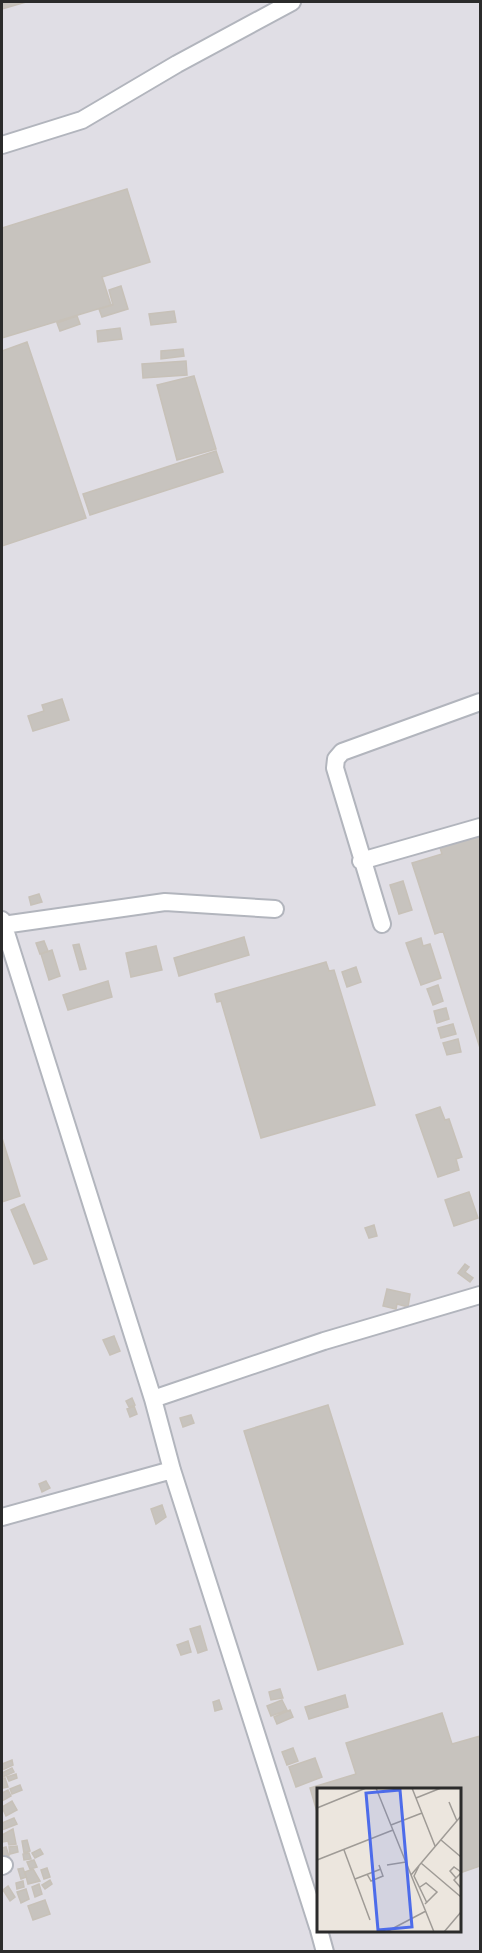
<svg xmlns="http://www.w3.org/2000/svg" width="482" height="1953" font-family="'Titillium Web',sans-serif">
<rect width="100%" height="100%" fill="#ece6de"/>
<path fill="#e0dee5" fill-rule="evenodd" d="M 2,2 L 480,2 L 480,1951 L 2,1952 ZM 318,1790 L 460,1790 L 460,1930 L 318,1930 Z"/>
<path fill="#c7c3be" stroke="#c7c1b8" stroke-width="1.5" d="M 2,2 L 26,2 L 2,9 Z
M 127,189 L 150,262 L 102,277 L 111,305 L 2,338 L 2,228 Z
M 121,286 L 128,309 L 102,317 L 99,309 L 113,305 L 109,290 Z
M 174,311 L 176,322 L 151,325 L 149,314 Z
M 77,316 L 80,324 L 60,331 L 57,323 Z
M 120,328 L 122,339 L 98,342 L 97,331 Z
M 27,342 L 86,518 L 2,546 L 2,351 Z
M 183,349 L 184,356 L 161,359 L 161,351 Z
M 186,361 L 187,375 L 143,378 L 142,364 Z
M 194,376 L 216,449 L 177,460 L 157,385 Z
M 216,451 L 223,472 L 90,515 L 83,494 Z
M 62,699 L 69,720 L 33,731 L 28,716 L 44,711 L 42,705 Z
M 480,818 L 480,1048 L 443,931 L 435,934 L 412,863 L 442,854 L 435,832 Z
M 403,881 L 412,910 L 399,914 L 390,885 Z
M 39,894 L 42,902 L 31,905 L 29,897 Z
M 244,937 L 249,955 L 179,976 L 174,958 Z
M 421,938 L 423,946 L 430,944 L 441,978 L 421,985 L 406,943 Z
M 44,941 L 48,951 L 40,954 L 36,943 Z
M 79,944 L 86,969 L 80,970 L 73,945 Z
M 156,946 L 162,970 L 131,977 L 126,953 Z
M 52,950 L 60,976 L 49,980 L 41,954 Z
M 326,962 L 329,971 L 334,970 L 375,1105 L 261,1138 L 221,1001 L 217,1002 L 215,994 Z
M 356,967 L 361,982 L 347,987 L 342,972 Z
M 108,981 L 112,997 L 68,1010 L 63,995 Z
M 438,985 L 443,1001 L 433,1005 L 427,989 Z
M 446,1008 L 449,1019 L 437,1023 L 434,1011 Z
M 453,1024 L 456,1034 L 441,1038 L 438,1028 Z
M 458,1039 L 461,1052 L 447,1055 L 443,1043 Z
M 440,1107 L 445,1120 L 449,1119 L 462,1157 L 456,1159 L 459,1170 L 438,1177 L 416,1115 Z
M 2,1138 L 20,1196 L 2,1202 Z
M 469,1192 L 478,1218 L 454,1226 L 445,1200 Z
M 24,1204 L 47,1259 L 34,1264 L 11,1210 Z
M 374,1225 L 377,1236 L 369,1238 L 365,1228 Z
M 465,1264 L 469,1267 L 465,1272 L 473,1278 L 470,1282 L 458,1273 Z
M 387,1289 L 410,1294 L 408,1307 L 397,1304 L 396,1309 L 383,1306 Z
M 114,1336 L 120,1351 L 110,1355 L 103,1340 Z
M 132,1398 L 135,1405 L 129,1407 L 126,1401 Z
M 328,1405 L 403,1644 L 318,1670 L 244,1431 Z
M 134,1406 L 137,1414 L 130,1417 L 127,1409 Z
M 191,1415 L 194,1423 L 183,1427 L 180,1418 Z
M 46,1481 L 50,1488 L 42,1492 L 39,1484 Z
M 162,1505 L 166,1517 L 156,1524 L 151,1509 Z
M 200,1626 L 207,1650 L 198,1653 L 190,1629 Z
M 188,1641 L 191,1652 L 181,1655 L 177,1645 Z
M 280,1689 L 283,1698 L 271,1700 L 269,1692 Z
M 345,1695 L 348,1707 L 309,1719 L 305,1707 Z
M 219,1700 L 222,1709 L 215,1711 L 213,1702 Z
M 282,1700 L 287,1710 L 271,1716 L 267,1706 Z
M 290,1710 L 293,1717 L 277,1724 L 274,1717 Z
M 442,1713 L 452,1744 L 480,1736 L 480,1866 L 460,1873 L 460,1790 L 318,1790 L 318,1815 L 310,1788 L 356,1774 L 346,1743 Z
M 293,1748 L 298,1761 L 287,1765 L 282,1752 Z
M 315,1758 L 322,1777 L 296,1787 L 289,1767 Z
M 12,1760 L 13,1765 L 2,1770 L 2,1764 Z
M 12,1768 L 14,1772 L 3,1777 L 2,1773 Z
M 16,1774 L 17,1778 L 9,1781 L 7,1777 Z
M 5,1778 L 8,1787 L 3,1788 L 2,1779 Z
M 20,1785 L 22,1790 L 12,1794 L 10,1789 Z
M 8,1790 L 11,1796 L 2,1801 L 2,1793 Z
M 12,1801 L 17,1810 L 6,1816 L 2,1807 Z
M 14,1818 L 17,1824 L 2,1830 L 2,1823 Z
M 13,1829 L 16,1844 L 9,1845 L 8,1841 L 2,1842 L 2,1835 Z
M 27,1840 L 30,1851 L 24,1853 L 22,1841 Z
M 17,1846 L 18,1852 L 10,1854 L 9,1847 Z
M 6,1847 L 9,1856 L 4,1857 L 2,1848 Z
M 40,1849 L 43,1854 L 35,1858 L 32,1853 Z
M 29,1853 L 31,1859 L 24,1860 L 23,1854 Z
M 34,1860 L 37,1867 L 30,1869 L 27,1862 Z
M 23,1868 L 26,1877 L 21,1879 L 18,1869 Z
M 47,1868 L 50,1877 L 44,1879 L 41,1870 Z
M 33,1869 L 40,1881 L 28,1884 L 25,1872 Z
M 50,1880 L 52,1884 L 45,1889 L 42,1885 Z
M 23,1881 L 24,1887 L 17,1889 L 16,1883 Z
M 39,1884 L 42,1894 L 35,1897 L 32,1887 Z
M 8,1886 L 15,1897 L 10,1901 L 3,1890 Z
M 26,1889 L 29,1899 L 21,1903 L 17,1892 Z
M 45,1900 L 50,1914 L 33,1920 L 28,1906 Z"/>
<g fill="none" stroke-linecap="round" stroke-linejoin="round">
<defs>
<path id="minor" d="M 2,145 L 82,120 L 177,64 L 292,2
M 361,861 L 480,827
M 2,920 L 153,1399 L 172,1470 L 318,1927
M 382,924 L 335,768 L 336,759 L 342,752 L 480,702
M 3,925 L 165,902 L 275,909
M 153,1399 L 324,1341 L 480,1295
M 2,1517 L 172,1470
M 2,1866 L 4,1865
M 319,1930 L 325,1952"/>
</defs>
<use href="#minor" stroke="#b2b5bd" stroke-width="20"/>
<use href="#minor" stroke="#fff" stroke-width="16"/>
</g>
<g transform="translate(317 1788)">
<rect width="144" height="144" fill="#ece6de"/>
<path fill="none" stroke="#9f9b96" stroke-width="1.5" d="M 59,0 L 117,144M 95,0 L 118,58M 99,10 L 124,0M 132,14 L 140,33M 0,20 L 49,0M 74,37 L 105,25M 124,52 L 144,69M 27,62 L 53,132M 0,72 L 76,42M 104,75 L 144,109M 70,77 L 89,74M 102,78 L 97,88 L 110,115M 144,85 L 137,92 L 144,100M 50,86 L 54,93 L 66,88 L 62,77M 94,87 L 144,28M 139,90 L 133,83 L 137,79 L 144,84M 38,91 L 64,81M 103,99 L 109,95 L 120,104 L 108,116M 69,144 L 109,123M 127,144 L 144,124"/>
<path fill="#4d6cea" fill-opacity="0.15" stroke="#4d6cea" stroke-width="3" d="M 83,2 L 95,139 L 61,142 L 49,5 Z"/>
<rect width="144" height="144" fill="none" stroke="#2b2b2b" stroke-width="3"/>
</g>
<rect width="482" height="1953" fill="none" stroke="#2b2b2b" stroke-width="6"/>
</svg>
